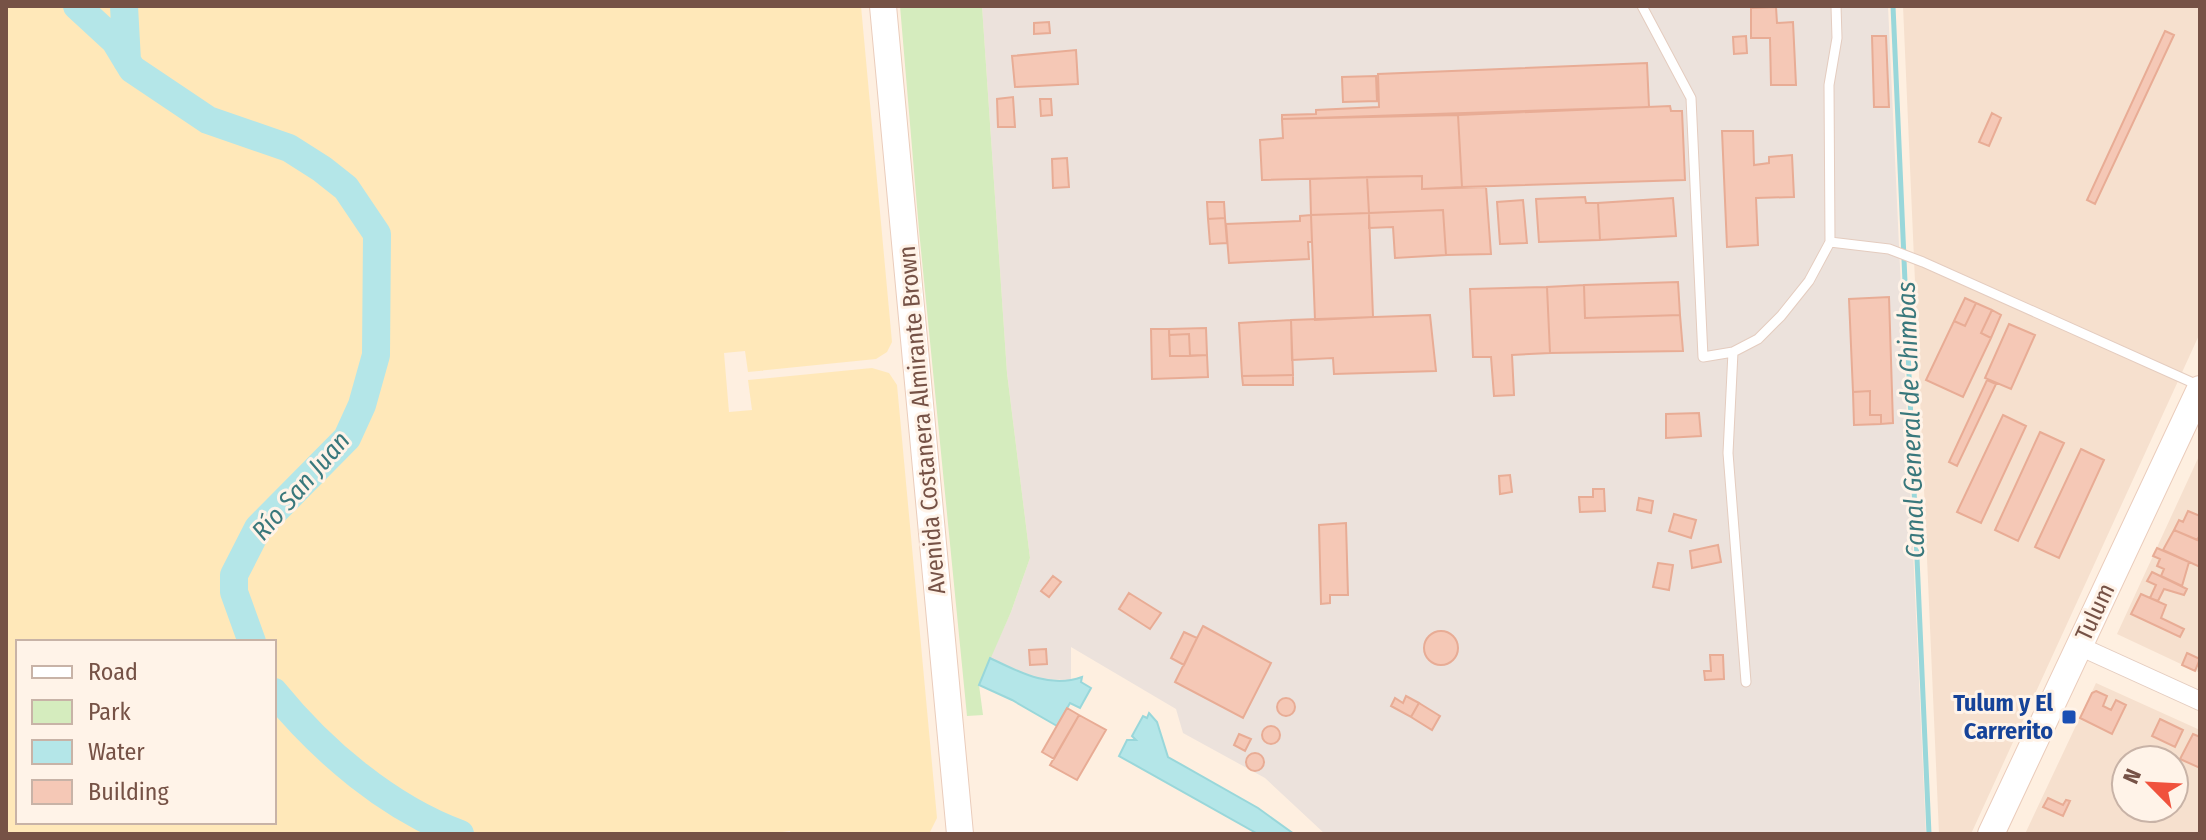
<svg xmlns="http://www.w3.org/2000/svg" width="2206" height="840" font-family="'Fira Sans Condensed',sans-serif">
<rect width="100%" height="100%" fill="#feefe0"/>
<path fill="#f6e0ce" fill-rule="evenodd" d="M 1903,6 L 2200,6 L 2200,333 L 1971,834 L 1939,834 Z
M 2200,454 L 2200,673 L 2117,634 Z
M 2096,683 L 2200,730 L 2200,834 L 2025,834 ZM 2126,760 L 2174,760 L 2174,808 L 2126,808 Z"/>
<path fill="#ece2dc" d="M 982,6 L 1888,6 L 1926,834 L 1325,834 L 1265,778 L 1183,733 L 1176,709 L 1071,647 L 1071,680 L 1033,679 L 990,658 L 1011,612 L 1030,558 L 1007,373 Z"/>
<path fill="#d5ecbe" d="M 900,6 L 982,6 L 1007,373 L 1030,558 L 1011,612 L 979,685 L 983,715 L 967,716 L 919,230 Z"/>
<path fill="#ffe8b9" fill-rule="evenodd" d="M 6,6 L 861,6 L 892,342 L 887,352 L 876,359 L 748,372 L 745,351 L 724,353 L 729,412 L 752,410 L 748,380 L 872,368 L 889,373 L 897,385 L 937,818 L 929,834 L 791,834 L 790,831 L 767,834 L 6,834 ZM 18,642 L 274,642 L 274,822 L 18,822 Z"/>
<path fill="#b4e6e8" stroke="#99d7da" stroke-width="2" d="M 990,658 C 1019,672 1050,689 1082,677 L 1081,682 L 1091,688 L 1080,708 L 1070,703 L 1057,726 L 1012,700 L 979,685 Z
M 1149,713 L 1157,722 L 1168,757 L 1258,808 L 1294,834 L 1258,834 L 1119,756 L 1127,740 L 1136,740 L 1132,736 L 1143,716 L 1147,718 Z"/>
<g fill="none" stroke-linecap="round" stroke-linejoin="round">
<path stroke="#99d7da" stroke-width="5" d="M 1893,6 L 1929,834"/>
<path stroke="#b4e6e8" stroke-width="28" d="M 77,6 L 115,41 L 132,69 L 208,120 L 289,148 L 322,169 L 346,188 L 377,234 L 376,355 L 362,405 L 347,438 L 258,528 L 234,575 L 234,592 L 252,642
M 124,6 L 127,61
M 274,692 C 322,751 389,808 460,834"/>
</g>
<path fill="#f5c8b6" stroke="#e8ac95" stroke-width="2" d="M 1776,7 L 1777,23 L 1793,22 L 1796,85 L 1771,85 L 1770,38 L 1751,38 L 1751,8 Z
M 1049,22 L 1050,33 L 1034,34 L 1034,23 Z
M 2165,31 L 2174,35 L 2095,204 L 2087,200 Z
M 1746,36 L 1747,53 L 1734,54 L 1733,37 Z
M 1872,36 L 1886,36 L 1889,107 L 1874,107 Z
M 1076,50 L 1078,84 L 1015,87 L 1012,56 Z
M 1647,63 L 1649,107 L 1282,119 L 1282,115 L 1316,114 L 1316,110 L 1379,107 L 1378,74 Z
M 1376,76 L 1377,101 L 1343,102 L 1342,77 Z
M 1013,97 L 1015,127 L 998,127 L 997,99 Z
M 1040,99 L 1051,99 L 1052,115 L 1041,116 Z
M 1670,106 L 1671,111 L 1682,111 L 1685,180 L 1462,187 L 1458,115 Z
M 1992,113 L 2001,118 L 1989,146 L 1979,142 Z
M 1458,115 L 1462,187 L 1422,189 L 1422,176 L 1262,180 L 1260,140 L 1283,138 L 1282,119 Z
M 1722,131 L 1753,131 L 1754,165 L 1769,163 L 1769,157 L 1792,155 L 1794,197 L 1756,198 L 1758,245 L 1727,247 Z
M 1067,158 L 1069,187 L 1053,188 L 1052,159 Z
M 1422,176 L 1422,189 L 1486,187 L 1491,254 L 1446,255 L 1443,210 L 1369,213 L 1367,177 Z
M 1367,177 L 1369,213 L 1311,215 L 1310,179 Z
M 1585,197 L 1586,203 L 1598,203 L 1600,240 L 1539,242 L 1536,199 Z
M 1673,198 L 1676,236 L 1600,240 L 1598,203 Z
M 1523,200 L 1527,243 L 1500,244 L 1497,202 Z
M 1207,202 L 1224,202 L 1225,218 L 1208,219 Z
M 1443,210 L 1446,255 L 1395,258 L 1393,227 L 1369,228 L 1369,213 Z
M 1369,213 L 1373,317 L 1315,320 L 1311,215 Z
M 1311,215 L 1312,242 L 1308,242 L 1309,259 L 1229,263 L 1226,224 L 1300,221 L 1300,216 Z
M 1225,218 L 1227,243 L 1210,244 L 1208,219 Z
M 1678,282 L 1680,315 L 1585,318 L 1584,285 Z
M 1584,285 L 1585,318 L 1680,315 L 1683,351 L 1550,353 L 1547,287 Z
M 1547,287 L 1550,353 L 1512,355 L 1514,395 L 1494,396 L 1491,357 L 1473,357 L 1470,289 Z
M 1889,297 L 1893,423 L 1881,424 L 1881,415 L 1870,415 L 1870,391 L 1853,392 L 1849,299 Z
M 1965,298 L 1976,303 L 1965,326 L 1954,321 Z
M 1976,303 L 1992,310 L 1981,333 L 1991,338 L 1963,397 L 1926,380 L 1954,321 L 1965,326 Z
M 1992,310 L 2001,315 L 1991,338 L 1981,333 Z
M 1430,315 L 1436,371 L 1334,374 L 1333,358 L 1292,360 L 1291,320 Z
M 1291,320 L 1293,375 L 1242,376 L 1239,323 Z
M 2009,324 L 2035,335 L 2011,389 L 1985,378 Z
M 1206,328 L 1207,355 L 1190,356 L 1189,334 L 1169,335 L 1169,329 Z
M 1151,329 L 1169,329 L 1170,356 L 1207,355 L 1208,377 L 1152,379 Z
M 1189,334 L 1190,356 L 1170,356 L 1169,335 Z
M 1293,375 L 1293,385 L 1243,385 L 1242,376 Z
M 1987,380 L 1996,384 L 1957,466 L 1949,462 Z
M 1870,391 L 1870,415 L 1881,415 L 1881,424 L 1854,425 L 1853,392 Z
M 1699,413 L 1701,436 L 1666,438 L 1666,414 Z
M 2003,415 L 2026,426 L 1981,523 L 1957,512 Z
M 2040,432 L 2064,443 L 2018,541 L 1995,530 Z
M 2081,449 L 2104,460 L 2059,558 L 2035,547 Z
M 1510,475 L 1512,492 L 1500,494 L 1499,476 Z
M 1593,489 L 1604,489 L 1605,511 L 1580,512 L 1579,497 L 1593,497 Z
M 1639,498 L 1653,501 L 1651,513 L 1637,510 Z
M 2188,511 L 2200,516 L 2200,535 L 2197,540 L 2174,530 L 2179,520 L 2183,522 Z
M 1674,514 L 1696,520 L 1691,538 L 1669,531 Z
M 1346,523 L 1348,595 L 1330,595 L 1330,603 L 1321,604 L 1319,525 Z
M 2174,530 L 2200,541 L 2200,567 L 2163,550 Z
M 1718,545 L 1721,562 L 1692,568 L 1690,551 Z
M 2157,548 L 2189,562 L 2182,586 L 2161,576 L 2164,569 L 2157,566 L 2160,559 L 2153,556 Z
M 1658,563 L 1673,565 L 1669,590 L 1653,587 Z
M 2152,572 L 2187,589 L 2184,595 L 2164,589 L 2158,601 L 2150,598 L 2156,585 L 2147,581 Z
M 1053,576 L 1061,582 L 1049,597 L 1041,591 Z
M 1129,593 L 1161,613 L 1150,629 L 1119,609 Z
M 2141,594 L 2166,605 L 2161,618 L 2184,629 L 2180,637 L 2131,614 Z
M 1203,626 L 1271,663 L 1243,718 L 1175,682 Z
M1424 648a17 17 0 1 1 34 0a17 17 0 1 1-34 0Z
M 1184,632 L 1197,638 L 1184,665 L 1171,658 Z
M 1046,649 L 1047,664 L 1030,665 L 1029,650 Z
M 2187,653 L 2200,659 L 2195,671 L 2182,665 Z
M 1710,655 L 1723,655 L 1724,679 L 1705,680 L 1704,671 L 1711,671 Z
M 2096,691 L 2107,696 L 2103,706 L 2111,710 L 2116,700 L 2126,705 L 2112,734 L 2080,718 L 2092,693 Z
M 1406,696 L 1419,703 L 1411,717 L 1391,706 L 1395,698 L 1403,703 Z
M1277 707a9 9 0 1 1 18 0a9 9 0 1 1-18 0Z
M 1419,703 L 1440,716 L 1432,730 L 1411,717 Z
M 1067,708 L 1079,715 L 1054,759 L 1042,752 Z
M 1079,715 L 1106,730 L 1077,780 L 1050,765 Z
M 2160,719 L 2183,730 L 2175,747 L 2152,736 Z
M1262 735a9 9 0 1 1 18 0a9 9 0 1 1-18 0Z
M 1239,734 L 1251,739 L 1245,751 L 1234,745 Z
M 2193,734 L 2200,737 L 2200,768 L 2180,759 Z
M1246 762a9 9 0 1 1 18 0a9 9 0 1 1-18 0Z
M 2048,798 L 2063,805 L 2066,800 L 2070,801 L 2063,816 L 2043,807 Z"/>
<g fill="none" stroke-linecap="round" stroke-linejoin="round">
<defs>
<path id="service" d="M 1642,6 L 1691,98 L 1703,357 L 1733,352 L 1758,339 L 1781,316 L 1809,281 L 1830,242 L 1829,85 L 1837,38 L 1836,6
M 1830,242 L 1889,249 L 1923,262 L 2200,386
M 1733,352 L 1728,453 L 1746,682"/>
<path id="minor" d="M 2079,646 L 2200,701"/>
<path id="secondary" d="M 883,6 L 960,834
M 1991,834 L 2200,389"/>
</defs>
<use href="#service" stroke="#e4ccbf" stroke-width="11"/>
<use href="#minor" stroke="#e4ccbf" stroke-width="20"/>
<use href="#secondary" stroke="#eaccbb" stroke-width="28"/>
<use href="#service" stroke="#fff" stroke-width="9"/>
<use href="#minor" stroke="#fff" stroke-width="18"/>
<use href="#secondary" stroke="#fff" stroke-width="26"/>
</g>
<rect fill="#1a4fb4" stroke="#fff3e8" stroke-width="3" x="2061" y="709" width="16" height="16" rx="4"/>
<g text-anchor="middle" dominant-baseline="central" stroke-width="6" stroke-linejoin="round" paint-order="stroke">
<g font-size="24" fill="#765246" stroke="#fff3e8">
<text transform="translate(922 420) rotate(-95)">Avenida Costanera Almirante Brown</text>
<text transform="translate(2095 612) rotate(-65)">Tulum</text>
</g>
<g font-size="24" font-weight="bold" fill="#164399" stroke="#fff3e8" text-anchor="end">
<text x="2053" y="703">Tulum y El<tspan x="2053" dy="28">Carrerito</tspan></text>
</g>
<g font-size="26" font-style="italic" fill="#39787c" stroke="#fff3e8">
<text transform="translate(1911 420) rotate(-92)">Canal General de Chimbas</text>
<text transform="translate(301 486) rotate(-49)">Río San Juan</text>
</g>
</g>
<rect width="2206" height="840" fill="none" stroke="#765246" stroke-width="16"/>
<rect x="16" y="640" width="260" height="184" fill="#fff3e8" stroke="#c8b3a7" stroke-width="2"/>
<rect x="32" y="666" width="40" height="12" fill="#ffffff" stroke="#c8b3a7" stroke-width="2"/>
<text x="88" y="680" font-size="24" fill="#765246">Road</text>
<rect x="32" y="700" width="40" height="24" fill="#d5ecbe" stroke="#c8b3a7" stroke-width="2"/>
<text x="88" y="720" font-size="24" fill="#765246">Park</text>
<rect x="32" y="740" width="40" height="24" fill="#b4e6e8" stroke="#c8b3a7" stroke-width="2"/>
<text x="88" y="760" font-size="24" fill="#765246">Water</text>
<rect x="32" y="780" width="40" height="24" fill="#f5c8b6" stroke="#c8b3a7" stroke-width="2"/>
<text x="88" y="800" font-size="24" fill="#765246">Building</text>
<g transform="translate(2150 784) rotate(294)"><circle r="38" fill="#fff3e8" stroke="#c8b3a7" stroke-width="2"/>
<path d="M0-6L14 30L0 20L-14 30Z" fill="#f0523d"/>
<text y="-12" font-size="22" font-weight="bold" text-anchor="middle" fill="#765246">N</text>
</g>
</svg>
